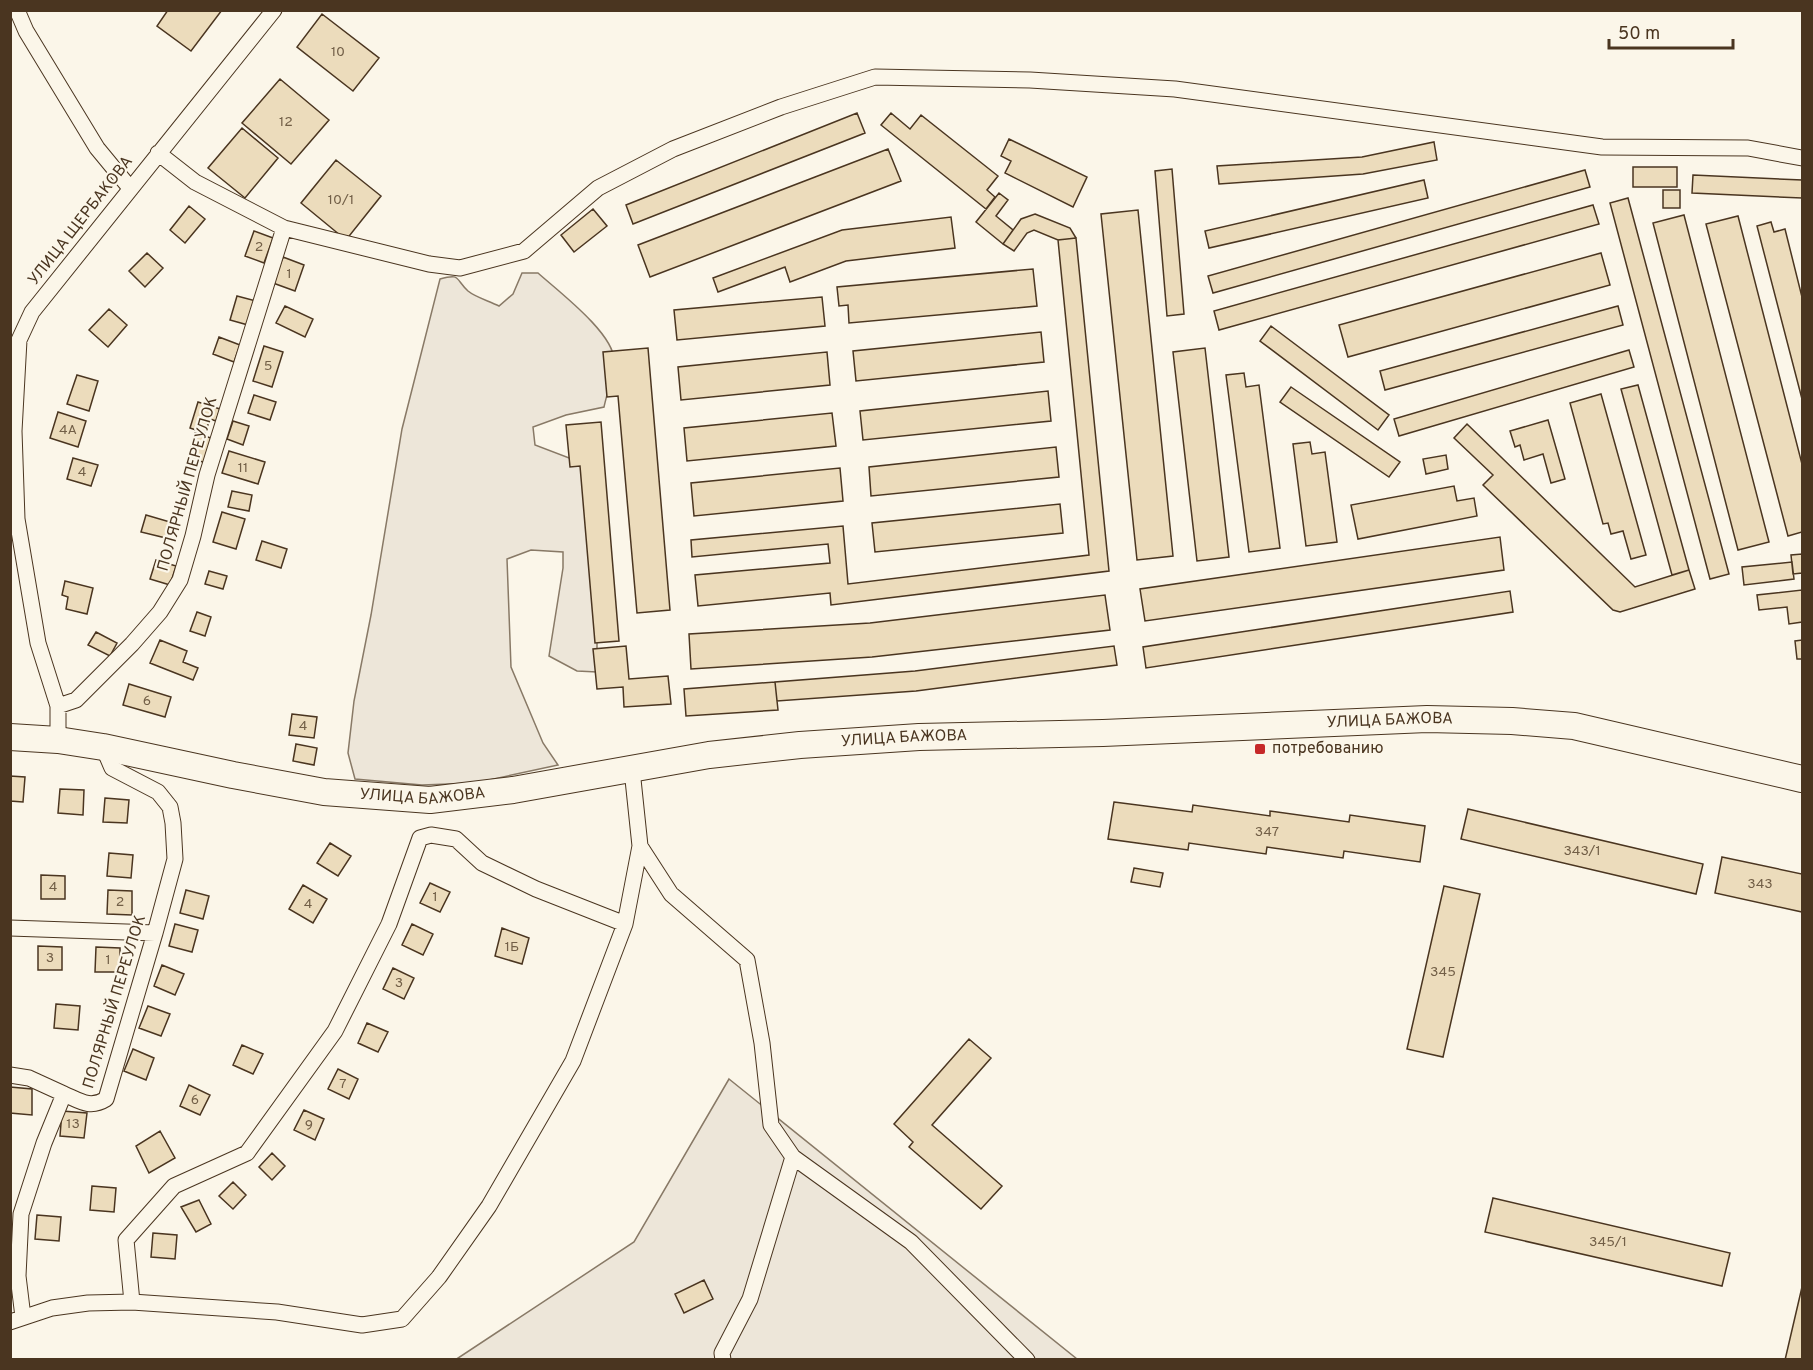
<svg xmlns="http://www.w3.org/2000/svg" width="1813" height="1370" font-family="Overpass,sans-serif">
<rect width="100%" height="100%" fill="#fbf6e9"/>
<path fill="#ede6d9" stroke="#887966" stroke-width="1.5" d="M 522,273 L 538,273 C 558,291 615,334 614,361 C 613,376 607,393 604,407 L 566,415 L 533,427 L 535,445 L 585,464 L 597,628 L 597,672 L 577,671 L 549,656 L 563,568 L 563,552 L 531,550 L 507,559 L 511,667 L 543,743 L 558,765 L 475,783 L 422,785 L 355,779 L 348,753 L 354,701 L 371,615 L 402,429 L 440,279 C 461,273 455,279 468,291 C 475,297 489,301 499,306 L 513,294 Z
M 729,1079 L 1077,1359 L 455,1360 L 634,1242 Z"/>
<path fill="#ecdcbc" stroke="#4a3520" stroke-width="1.5" d="M 168,10 L 222,10 L 191,51 L 157,26 Z
M 322,14 L 379,58 L 353,91 L 297,47 Z
M 280,79 L 329,120 L 291,164 L 242,123 Z
M 857,113 L 865,133 L 633,224 L 626,205 Z
M 891,113 L 910,129 L 921,115 L 998,176 L 987,190 L 995,197 L 986,209 L 881,125 Z
M 242,128 L 278,158 L 245,198 L 208,168 Z
M 1009,139 L 1087,177 L 1073,207 L 1005,173 L 1011,161 L 1001,156 Z
M 1434,142 L 1437,160 L 1363,174 L 1219,184 L 1217,166 L 1362,157 Z
M 888,149 L 901,181 L 650,277 L 638,245 Z
M 336,160 L 381,196 L 346,240 L 301,203 Z
M 1633,167 L 1677,167 L 1677,187 L 1633,187 Z
M 1172,169 L 1184,314 L 1167,316 L 1155,171 Z
M 1585,170 L 1590,187 L 1213,293 L 1208,276 Z
M 1693,175 L 1802,180 L 1802,198 L 1692,193 Z
M 1424,180 L 1428,198 L 1209,248 L 1205,231 Z
M 1663,190 L 1680,190 L 1680,208 L 1663,208 Z
M 999,193 L 1008,200 L 996,216 L 1013,230 L 1003,244 L 976,222 Z
M 1628,198 L 1729,574 L 1710,579 L 1610,203 Z
M 1593,205 L 1599,224 L 1219,330 L 1214,311 Z
M 189,206 L 205,219 L 185,243 L 170,230 Z
M 593,209 L 607,226 L 574,252 L 561,235 Z
M 1138,210 L 1173,556 L 1137,560 L 1101,214 Z
M 1035,214 L 1070,228 L 1076,238 L 1058,240 L 1034,230 L 1027,233 L 1014,251 L 1003,244 L 1021,219 Z
M 1684,215 L 1769,542 L 1738,550 L 1653,223 Z
M 1738,216 L 1802,464 L 1802,532 L 1788,536 L 1706,224 Z
M 951,217 L 955,248 L 846,261 L 790,282 L 785,267 L 718,292 L 713,278 L 842,230 Z
M 1771,222 L 1774,232 L 1785,229 L 1802,297 L 1802,399 L 1757,226 Z
M 254,231 L 273,238 L 264,263 L 245,256 Z
M 1076,238 L 1109,571 L 831,605 L 830,593 L 698,606 L 695,575 L 830,563 L 828,544 L 692,557 L 691,540 L 843,526 L 848,584 L 1089,555 L 1058,240 Z
M 147,253 L 163,268 L 145,287 L 129,271 Z
M 1601,253 L 1610,285 L 1348,357 L 1339,325 Z
M 283,257 L 304,265 L 295,291 L 273,283 Z
M 1033,269 L 1037,306 L 849,323 L 848,305 L 839,306 L 837,287 Z
M 237,296 L 256,301 L 248,325 L 230,320 Z
M 822,297 L 825,326 L 677,340 L 674,310 Z
M 285,306 L 313,319 L 305,337 L 276,323 Z
M 1618,306 L 1623,325 L 1385,390 L 1380,371 Z
M 109,309 L 127,325 L 108,347 L 89,330 Z
M 1271,326 L 1389,415 L 1378,430 L 1260,341 Z
M 1041,332 L 1044,362 L 856,381 L 853,351 Z
M 219,337 L 240,345 L 234,362 L 213,354 Z
M 264,346 L 283,352 L 272,387 L 253,381 Z
M 648,348 L 670,610 L 637,613 L 618,396 L 607,397 L 603,352 Z
M 1205,348 L 1229,557 L 1197,561 L 1173,352 Z
M 1629,350 L 1634,367 L 1399,436 L 1394,419 Z
M 827,352 L 830,385 L 681,400 L 678,367 Z
M 1244,373 L 1246,387 L 1259,385 L 1280,548 L 1249,552 L 1226,375 Z
M 77,375 L 98,381 L 89,411 L 67,404 Z
M 1638,385 L 1689,570 L 1672,575 L 1621,389 Z
M 1291,387 L 1400,462 L 1389,477 L 1280,402 Z
M 1048,391 L 1051,421 L 863,440 L 860,411 Z
M 1601,394 L 1646,555 L 1631,559 L 1623,531 L 1611,534 L 1608,523 L 1603,524 L 1570,403 Z
M 254,395 L 276,402 L 270,420 L 248,413 Z
M 198,402 L 220,409 L 216,421 L 210,419 L 205,433 L 190,428 Z
M 58,412 L 86,421 L 78,447 L 50,438 Z
M 832,413 L 836,446 L 687,461 L 684,428 Z
M 1548,420 L 1565,479 L 1551,483 L 1543,454 L 1524,460 L 1520,445 L 1515,447 L 1510,431 Z
M 233,421 L 249,426 L 243,445 L 227,439 Z
M 601,422 L 619,641 L 595,643 L 580,466 L 570,467 L 566,425 Z
M 1467,424 L 1635,587 L 1689,570 L 1695,589 L 1620,612 L 1613,610 L 1483,485 L 1493,475 L 1454,438 Z
M 195,433 L 214,439 L 207,463 L 188,458 Z
M 1310,442 L 1312,454 L 1325,452 L 1337,542 L 1306,546 L 1293,444 Z
M 1056,447 L 1059,477 L 871,496 L 869,467 Z
M 229,451 L 265,462 L 258,484 L 222,473 Z
M 1446,455 L 1448,469 L 1426,474 L 1423,459 Z
M 73,458 L 98,465 L 91,486 L 67,479 Z
M 840,468 L 843,501 L 694,516 L 691,483 Z
M 1454,486 L 1457,501 L 1474,498 L 1477,516 L 1358,539 L 1351,505 Z
M 232,491 L 252,495 L 249,511 L 228,507 Z
M 1060,504 L 1063,533 L 875,552 L 872,523 Z
M 222,512 L 245,519 L 236,549 L 213,542 Z
M 146,515 L 170,522 L 166,538 L 141,532 Z
M 1500,537 L 1504,570 L 1145,621 L 1140,589 Z
M 262,541 L 287,549 L 281,568 L 256,560 Z
M 1802,554 L 1802,573 L 1793,574 L 1791,555 Z
M 156,560 L 176,566 L 170,585 L 150,579 Z
M 1792,562 L 1794,579 L 1744,585 L 1742,567 Z
M 209,571 L 227,576 L 223,589 L 205,584 Z
M 65,581 L 93,588 L 87,614 L 66,609 L 68,597 L 62,595 Z
M 1802,590 L 1802,622 L 1789,624 L 1787,607 L 1759,610 L 1757,595 Z
M 1510,591 L 1513,612 L 1146,668 L 1143,647 Z
M 1105,595 L 1110,630 L 872,657 L 691,669 L 689,634 L 870,623 Z
M 197,612 L 211,617 L 205,636 L 190,631 Z
M 96,632 L 117,643 L 110,656 L 88,645 Z
M 160,640 L 187,651 L 183,662 L 198,668 L 193,680 L 150,663 Z
M 1802,640 L 1802,659 L 1797,659 L 1795,641 Z
M 626,646 L 629,679 L 668,676 L 671,704 L 624,707 L 623,687 L 597,689 L 593,649 Z
M 1114,646 L 1117,665 L 916,691 L 777,701 L 775,682 L 915,671 Z
M 775,682 L 778,710 L 686,716 L 684,689 Z
M 129,684 L 171,697 L 165,717 L 123,705 Z
M 292,714 L 317,717 L 314,738 L 289,735 Z
M 296,744 L 317,748 L 314,765 L 293,761 Z
M 10,776 L 25,777 L 23,802 L 10,801 Z
M 60,789 L 84,790 L 83,815 L 58,813 Z
M 105,798 L 129,800 L 127,823 L 103,822 Z
M 1114,802 L 1192,812 L 1193,805 L 1270,816 L 1270,811 L 1349,822 L 1350,815 L 1425,826 L 1420,862 L 1344,851 L 1343,858 L 1267,847 L 1266,854 L 1189,843 L 1188,850 L 1108,839 Z
M 1468,809 L 1703,864 L 1696,894 L 1461,839 Z
M 330,843 L 351,856 L 338,876 L 317,863 Z
M 109,853 L 133,855 L 131,878 L 107,876 Z
M 1722,857 L 1802,874 L 1802,912 L 1715,893 Z
M 1134,868 L 1163,873 L 1160,887 L 1131,882 Z
M 41,875 L 65,876 L 65,899 L 41,899 Z
M 430,883 L 450,892 L 440,912 L 420,903 Z
M 303,885 L 327,899 L 313,923 L 289,909 Z
M 1444,886 L 1480,894 L 1443,1057 L 1407,1049 Z
M 108,890 L 132,891 L 132,915 L 107,914 Z
M 186,890 L 209,896 L 203,919 L 180,913 Z
M 175,924 L 198,930 L 192,952 L 169,946 Z
M 412,924 L 433,934 L 423,955 L 402,945 Z
M 502,928 L 529,938 L 522,964 L 495,956 Z
M 38,946 L 62,947 L 62,970 L 38,970 Z
M 96,947 L 120,948 L 120,972 L 95,972 Z
M 162,965 L 184,974 L 175,995 L 154,986 Z
M 393,968 L 414,978 L 404,999 L 383,989 Z
M 56,1004 L 80,1006 L 78,1030 L 54,1028 Z
M 148,1006 L 170,1014 L 161,1036 L 139,1028 Z
M 367,1023 L 388,1032 L 378,1052 L 358,1043 Z
M 969,1039 L 991,1058 L 932,1125 L 1002,1186 L 981,1209 L 909,1147 L 913,1142 L 894,1124 Z
M 242,1045 L 263,1054 L 253,1074 L 233,1065 Z
M 133,1049 L 154,1058 L 146,1080 L 124,1071 Z
M 338,1069 L 358,1079 L 349,1099 L 328,1089 Z
M 189,1085 L 210,1095 L 200,1115 L 180,1106 Z
M 10,1087 L 32,1089 L 32,1115 L 10,1113 Z
M 304,1110 L 324,1119 L 315,1140 L 294,1130 Z
M 62,1111 L 87,1113 L 84,1138 L 60,1136 Z
M 160,1131 L 175,1158 L 149,1173 L 136,1146 Z
M 272,1153 L 285,1166 L 272,1180 L 259,1167 Z
M 233,1182 L 246,1195 L 233,1209 L 219,1196 Z
M 92,1186 L 116,1188 L 114,1212 L 90,1210 Z
M 1493,1198 L 1730,1253 L 1722,1286 L 1485,1232 Z
M 199,1200 L 211,1224 L 196,1232 L 181,1207 Z
M 37,1215 L 61,1217 L 59,1241 L 35,1239 Z
M 153,1233 L 177,1235 L 175,1259 L 151,1257 Z
M 704,1280 L 713,1299 L 684,1313 L 675,1294 Z
M 1802,1287 L 1802,1360 L 1785,1360 Z"/>
<g fill="none" stroke-linecap="round" stroke-linejoin="round">
<defs>
<path id="minor" d="M 17,10 L 26,31 L 97,148 L 130,188
M 158,153 L 195,182 L 284,228 L 429,264 L 460,268 L 524,251 L 598,188 L 673,149 L 781,107 L 875,77 L 1030,80 L 1175,89 L 1602,147 L 1748,148 L 1802,158
M 58,706 L 76,700 L 132,644 L 160,612 L 180,580 L 193,536 L 207,475 L 284,228
M 58,740 L 58,706 L 38,643 L 17,519 L 14,431 L 19,340 L 32,312 L 274,10
M 632,770 L 640,846 L 671,894 L 747,960 L 762,1043 L 771,1125 L 793,1157 L 750,1299 L 722,1353 L 723,1360
M 10,928 L 155,933
M 10,1075 L 29,1078 L 64,1094
M 793,1157 L 911,1242 L 1027,1360
M 132,1302 L 126,1240 L 174,1186 L 247,1153 L 335,1031 L 389,924 L 420,838 L 431,835 L 456,839 L 482,863 L 536,889 L 625,924
M 23,1317 L 18,1276 L 21,1214 L 44,1143 L 64,1094 C 80,1101 90,1109 106,1099 L 155,933 L 175,859 L 173,823 L 170,807 L 158,792 L 112,768 L 103,747
M 10,1322 L 52,1308 L 88,1303 L 132,1302 L 277,1312 L 362,1325 L 402,1319 L 439,1277 L 489,1206 L 573,1061 L 625,924 L 640,846"/>
<g id="trunk">
<path id="s1" d="M 10,737 L 58,740 L 103,747 L 233,775 L 324,792 L 430,800 L 513,790 L 709,755 L 800,745 L 919,737 L 1103,733 L 1427,719 L 1512,721 L 1574,726 L 1802,779"/>
</g>
</defs>
<use href="#minor" stroke="#4a3520" stroke-width="17"/>
<use href="#trunk" stroke="#4a3520" stroke-width="28"/>
<use href="#minor" stroke="#fbf6e9" stroke-width="15"/>
<use href="#trunk" stroke="#fbf6e9" stroke-width="26"/>
</g>
<rect fill="#c62828" stroke="#fbf6e9" stroke-width="2" x="1254" y="743" width="12" height="12" rx="3"/>
<g text-anchor="middle" dominant-baseline="central" stroke-width="4.5" stroke-linejoin="round" paint-order="stroke">
<g font-size="14" fill="#725f47">
<text x="338" y="52">10</text>
<text x="286" y="122">12</text>
<text x="341" y="200">10/1</text>
<text x="259" y="247">2</text>
<text x="289" y="274">1</text>
<text x="268" y="366">5</text>
<text x="68" y="430">4А</text>
<text x="243" y="468">11</text>
<text x="82" y="472">4</text>
<text x="147" y="701">6</text>
<text x="303" y="726">4</text>
<text x="1267" y="832">347</text>
<text x="1582" y="851">343/1</text>
<text x="1760" y="884">343</text>
<text x="53" y="887">4</text>
<text x="435" y="897">1</text>
<text x="120" y="902">2</text>
<text x="308" y="904">4</text>
<text x="512" y="947">1Б</text>
<text x="50" y="958">3</text>
<text x="108" y="960">1</text>
<text x="1443" y="972">345</text>
<text x="399" y="983">3</text>
<text x="343" y="1084">7</text>
<text x="195" y="1100">6</text>
<text x="73" y="1124">13</text>
<text x="309" y="1125">9</text>
<text x="1608" y="1242">345/1</text>
</g>
<g font-size="16" fill="#4a3520" stroke="#fbf6e9">
<text transform="translate(81 221) rotate(-52)">УЛИЦА ЩЕРБАКОВА</text>
<text transform="translate(188 484) rotate(-74)">ПОЛЯРНЫЙ ПЕРЕУЛОК</text>
<text stroke="none"><textPath href="#s1" startOffset="1390">УЛИЦА БАЖОВА</textPath></text>
<text stroke="none"><textPath href="#s1" startOffset="904">УЛИЦА БАЖОВА</textPath></text>
<text stroke="none"><textPath href="#s1" startOffset="418">УЛИЦА БАЖОВА</textPath></text>
<text transform="translate(115 1002) rotate(-73)">ПОЛЯРНЫЙ ПЕРЕУЛОК</text>
</g>
<g font-size="16" fill="#4a3520" stroke="#fbf6e9" text-anchor="start">
<text x="1272" y="749">потребованию</text>
</g>
</g>
<rect width="1813" height="1370" fill="none" stroke="#4a3520" stroke-width="24"/>
<path d="M1609 39v9h124v-9" fill="none" stroke="#4a3520" stroke-width="3"/>
<text x="1618" y="39" font-size="18" fill="#4a3520" stroke="#fbf6e9" stroke-width="4.5" paint-order="stroke">50 m</text>
</svg>
